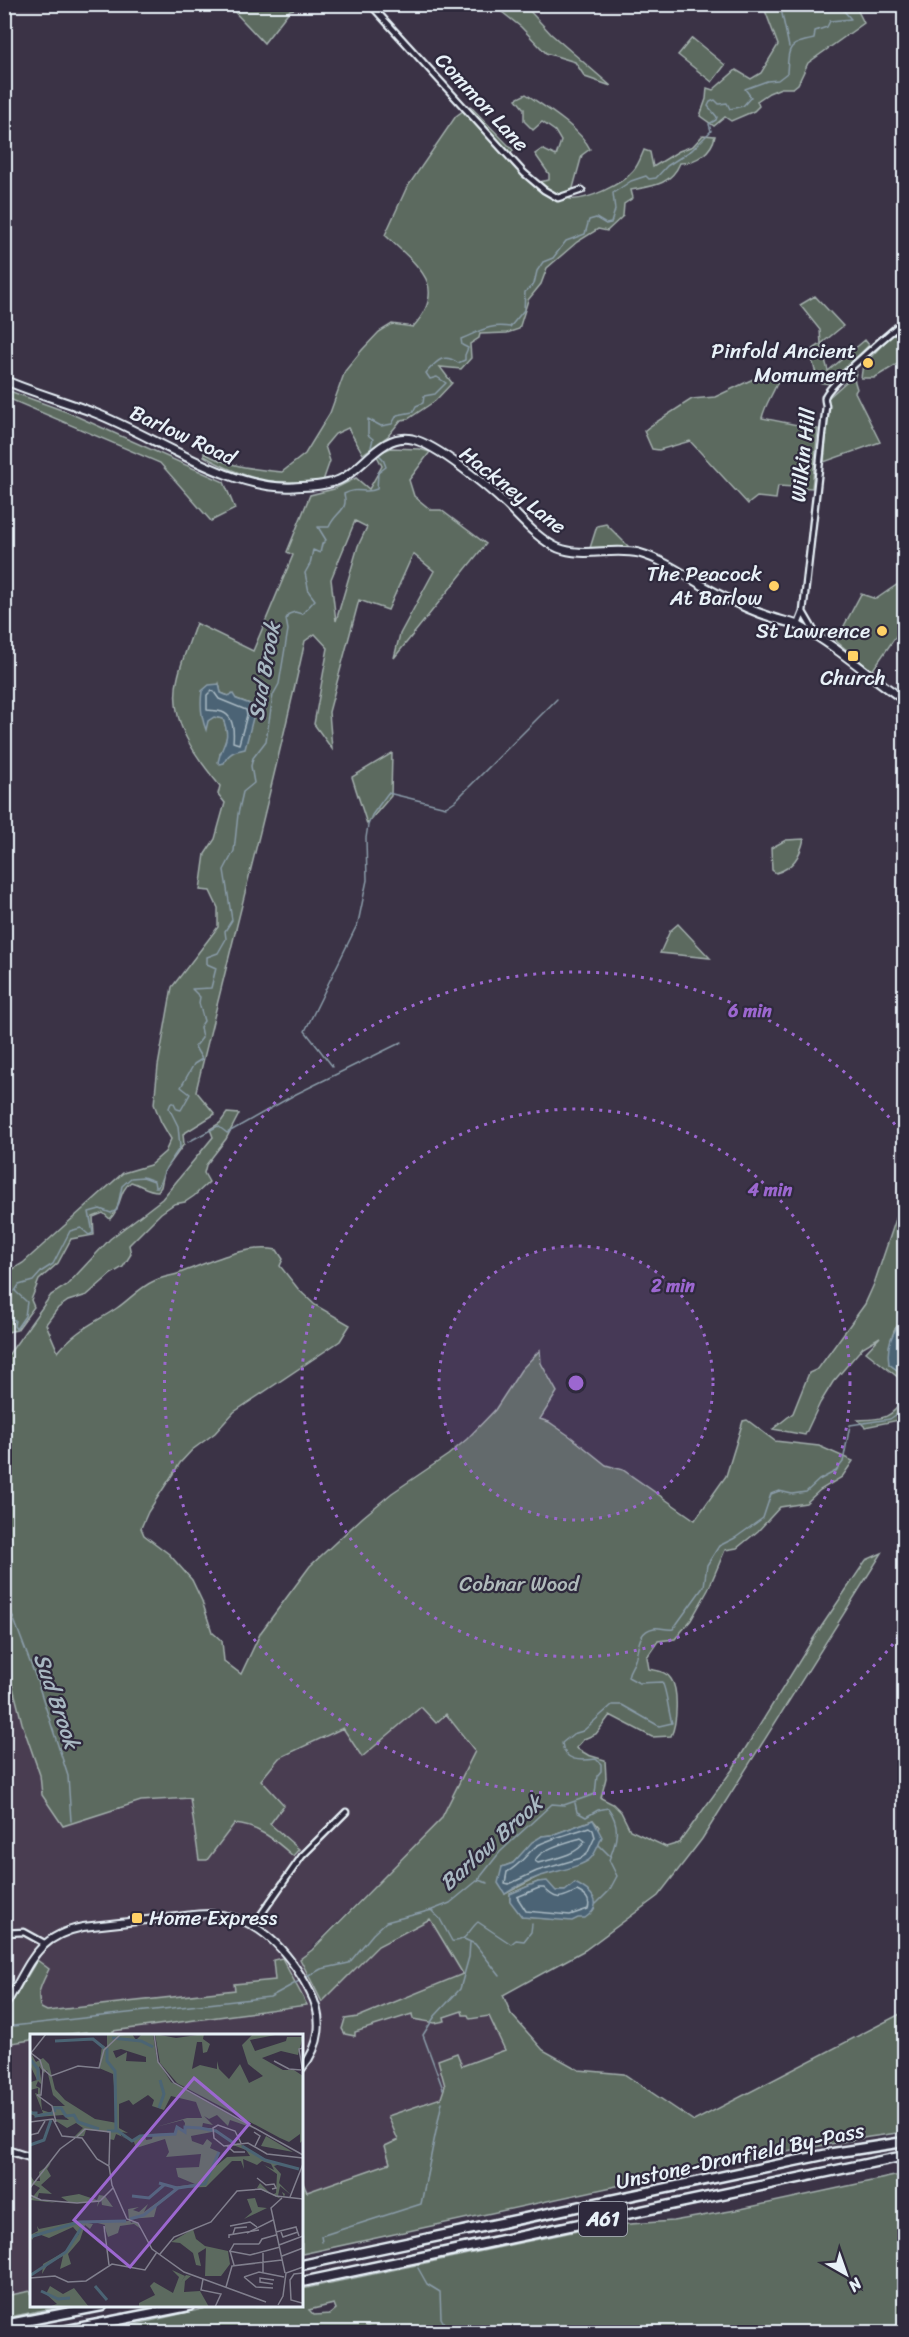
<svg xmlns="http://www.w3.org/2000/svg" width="909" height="2337" font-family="Sriracha,sans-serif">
<rect width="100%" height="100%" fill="#3b3346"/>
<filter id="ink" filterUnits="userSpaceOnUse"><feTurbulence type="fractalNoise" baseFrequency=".0167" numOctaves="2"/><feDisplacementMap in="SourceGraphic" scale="12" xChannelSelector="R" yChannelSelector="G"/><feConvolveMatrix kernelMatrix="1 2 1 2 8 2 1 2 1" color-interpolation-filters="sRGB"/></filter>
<g filter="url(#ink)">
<path fill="#4a3e51" d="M 5,1667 L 13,1687 L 22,1723 L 40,1775 L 42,1795 L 63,1826 L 291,1754 L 343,1728 L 362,1756 L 421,1707 L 445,1714 L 475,1751 L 441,1819 L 300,1959 L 323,2002 L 378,1945 L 430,1918 L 483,2005 L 518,2076 L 424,2151 L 302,2194 L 302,2036 L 32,2036 L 31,2291 L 5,2296 Z"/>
<path fill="#5c6a5f" stroke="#a2aeac" stroke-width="1.5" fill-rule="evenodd" d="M 228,5 L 317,5 L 290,10 L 264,43 Z
M 493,5 L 521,5 L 527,8 L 551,34 L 611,86 L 585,77 L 575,62 L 546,53 L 521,27 Z
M 763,5 L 855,5 L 864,23 L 808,63 L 798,84 L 793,88 L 781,88 L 769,93 L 757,101 L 759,106 L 754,111 L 731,121 L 725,117 L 714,126 L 700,116 L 706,99 L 707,88 L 713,90 L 736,70 L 751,79 L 761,73 L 778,45 Z
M 692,38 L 725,65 L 712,82 L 678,55 Z
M 526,94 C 545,107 580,128 590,149 L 582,155 L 570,199 C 587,201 622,184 633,171 C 638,166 641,157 644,150 L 650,152 L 653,167 L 679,151 L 693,146 L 703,135 L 715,136 C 712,152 696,163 680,163 C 671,185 653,186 631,190 L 633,198 L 624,204 L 623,216 L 607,231 L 598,229 L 577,242 L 547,268 L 541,284 L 528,300 L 519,329 L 507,333 L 480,334 L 479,338 L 470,344 L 471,358 L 461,369 L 440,367 L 452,383 L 435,401 L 408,419 L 401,420 L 388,436 L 363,454 L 348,428 L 335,434 L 325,446 L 330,461 L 323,481 C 272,484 249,482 204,456 L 204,453 C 229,467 255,469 282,472 L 305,454 L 330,413 L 345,371 L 362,350 L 379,332 L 392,324 L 413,327 C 450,285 417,266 385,235 L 406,189 L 456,116 L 470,106 L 513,150 L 508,159 L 534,183 L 549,180 L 549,174 L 535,154 L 542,149 L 556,156 L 561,141 L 555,131 L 542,122 L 533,130 L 524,121 L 524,109 L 516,99 Z
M 815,296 L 843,326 L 821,344 L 828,371 L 865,340 L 869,345 L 830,384 L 818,382 L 810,351 L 821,344 L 820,330 L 800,305 Z
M 904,326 L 904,360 L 874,378 L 861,378 L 863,364 L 868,367 L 872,363 L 869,359 L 883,344 Z
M 772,372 L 779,378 C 774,393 765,404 762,418 L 818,429 L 812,488 L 778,486 L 776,499 L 757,497 L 748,504 L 690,441 L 659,450 L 652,449 L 644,431 L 650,426 L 692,399 L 715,397 L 751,380 Z
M 856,373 L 854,379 L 857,389 L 855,392 L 880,442 L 824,462 L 829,407 L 827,399 Z
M 4,389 L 67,412 L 224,482 L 235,509 L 211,521 L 160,463 L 5,397 Z
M 391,448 L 420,449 L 430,452 L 409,480 L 414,496 L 431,510 L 441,510 L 486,544 L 394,658 L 400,634 L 434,571 L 413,554 L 388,610 L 359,600 L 329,712 L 332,749 L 314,724 L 328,648 L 315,634 L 305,641 C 272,792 232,941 196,1091 L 215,1114 L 183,1134 L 184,1144 L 164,1172 L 161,1187 L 158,1191 C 147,1191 142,1185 131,1182 C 118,1191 122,1208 110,1219 L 103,1213 L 93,1217 L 94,1235 L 71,1239 L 58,1263 L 39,1280 L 31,1300 L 34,1307 L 17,1330 L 7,1332 L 5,1334 L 5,1274 L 23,1263 L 123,1173 L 150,1165 L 165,1152 L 171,1139 L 161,1122 L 154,1104 L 158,1066 L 172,987 L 218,927 L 218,908 L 210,891 L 200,890 L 205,854 L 215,839 L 225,803 L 218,794 L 220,786 C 195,756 167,719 178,677 C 182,659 190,641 196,623 L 253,651 L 293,555 L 287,552 L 310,495 L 334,489 L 356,478 L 369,489 L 382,466 L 376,454 ZM 355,521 L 367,527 L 358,546 L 336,621 L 331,579 ZM 219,684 L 221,693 L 248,703 C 259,725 244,743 226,757 L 220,754 C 228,741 229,733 223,719 L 214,717 L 208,720 L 206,726 Z
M 606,524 L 629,547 L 590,548 L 597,526 Z
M 904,580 L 904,626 L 903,626 L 872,671 L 836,641 L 861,594 L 876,599 Z
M 392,753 L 391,796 L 367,824 L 352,777 Z
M 804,839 C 800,856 793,868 776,873 L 772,870 L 771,848 L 786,840 Z
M 678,924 L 710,958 L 660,953 L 670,931 Z
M 227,1113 L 239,1114 L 226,1139 L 206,1165 L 204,1173 L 209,1182 L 194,1196 L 185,1202 L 174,1204 L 161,1213 L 129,1245 L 131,1254 L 123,1267 L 111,1274 L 87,1295 L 68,1301 L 58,1308 L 46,1324 L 58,1352 C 77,1329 93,1324 117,1308 C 129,1300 140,1287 154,1281 C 162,1277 172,1276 180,1273 C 210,1262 245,1244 277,1250 L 283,1259 L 280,1266 L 299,1290 L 315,1305 L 350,1325 L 340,1341 L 234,1412 L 215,1433 L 192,1450 L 180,1463 L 148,1512 L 141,1528 L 144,1535 L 169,1554 L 192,1580 L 202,1601 L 212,1632 L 222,1641 L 224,1661 L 241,1674 L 261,1632 L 310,1566 L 363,1517 L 392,1493 L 448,1455 L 467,1439 L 495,1410 L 521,1370 L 540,1350 L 541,1363 L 557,1392 L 540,1419 L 549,1422 L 571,1437 L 606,1465 L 623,1470 L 695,1520 L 726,1476 L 743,1421 L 747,1420 L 775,1441 L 819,1446 L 853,1461 L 842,1477 L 820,1490 L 806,1503 L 780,1507 L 758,1531 L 737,1548 L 725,1550 L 708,1590 L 691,1620 L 675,1639 L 658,1641 L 647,1657 L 649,1669 C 657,1671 666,1671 671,1679 C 679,1690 677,1724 671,1736 L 652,1737 L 610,1715 L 596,1734 L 584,1739 L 576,1748 L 588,1755 L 605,1760 L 606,1778 L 601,1798 L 613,1804 L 621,1812 L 630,1830 L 666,1847 L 679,1843 L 732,1770 L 813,1639 L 866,1560 L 882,1553 L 702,1839 L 658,1896 L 585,1950 L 503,1995 L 511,2014 L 543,2050 L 579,2070 L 624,2074 L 694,2121 L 904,2012 L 904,2132 L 869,2137 L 709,2166 L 302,2254 L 302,2181 L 307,2192 L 390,2163 L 385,2146 L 398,2140 L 388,2116 L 441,2098 L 445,2086 L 438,2060 L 457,2053 L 462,2066 L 505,2050 L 489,2016 L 470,2019 L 468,2015 L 463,2015 L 462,2011 L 444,2017 L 445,2021 L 435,2023 L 413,2019 L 412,2014 L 355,2032 L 355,2036 L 345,2034 L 342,2029 L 345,2019 L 358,2017 L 463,1974 L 430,1919 L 378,1946 L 322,2002 L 300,1959 L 312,1950 L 441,1819 L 475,1751 L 446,1714 L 436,1723 L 421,1707 L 362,1757 L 343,1728 L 279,1758 L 261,1780 L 284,1805 L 270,1824 L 299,1849 L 293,1856 C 275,1840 259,1826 234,1824 L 207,1860 L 199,1860 L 190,1798 L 141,1801 L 63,1826 L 42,1795 L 40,1775 L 22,1723 L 13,1687 L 5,1667 L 4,1361 L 51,1295 L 67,1285 L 110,1239 L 162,1199 L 213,1137 L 210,1129 L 220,1123 ZM 593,1820 L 599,1827 L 583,1863 L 539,1876 L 505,1894 L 502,1867 L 513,1863 L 542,1836 L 552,1835 ZM 538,1882 L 547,1882 L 555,1891 L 565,1891 L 553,1919 L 523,1917 L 510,1900 L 510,1894 Z
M 902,1201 L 904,1202 L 904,1318 L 894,1330 L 889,1364 L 904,1375 L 904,1382 L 866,1352 L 880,1337 L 863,1347 L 833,1382 L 820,1403 L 805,1435 L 773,1429 L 793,1413 L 809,1373 L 818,1369 L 865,1304 L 874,1284 Z
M 904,1398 L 904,1419 L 865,1427 L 858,1420 C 881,1419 891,1420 904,1398 Z
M 282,1958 L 307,2005 L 113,2031 L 113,2035 L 87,2035 L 86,2032 L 61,2035 L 32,2036 L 31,2040 L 5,2044 L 5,2014 L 37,1960 L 49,1969 C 43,1982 35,1993 41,2008 L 47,2011 L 235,1990 L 234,1984 L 275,1980 L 273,1960 Z
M 904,2174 L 904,2332 L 378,2332 L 378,2330 L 367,2327 L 360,2332 L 102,2332 L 215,2306 L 302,2306 L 302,2289 L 601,2226 L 673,2221 L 736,2210 ZM 334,2304 L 336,2309 L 330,2314 L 314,2315 L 309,2310 Z
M 31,2291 L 32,2306 L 63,2306 L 5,2318 L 5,2296 Z"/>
<path fill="#4b6474" stroke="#8a9ca9" stroke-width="1.5" d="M 219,684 L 221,693 L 228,696 L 233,694 L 236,699 L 250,704 L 254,714 L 245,749 C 235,751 228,753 224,763 L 220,764 L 218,762 C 222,742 232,741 223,719 L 214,717 L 208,721 L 206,730 C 201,717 200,705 202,691 L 209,685 Z
M 904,1318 L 904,1375 L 889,1364 C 886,1345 892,1332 904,1318 Z
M 593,1820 L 602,1837 C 599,1843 596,1853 591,1858 C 583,1867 551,1872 538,1877 C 527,1881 515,1887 505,1894 L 498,1883 L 502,1867 L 513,1863 L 532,1842 L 542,1836 L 552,1835 Z
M 547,1881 L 556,1891 L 565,1891 L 575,1883 C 591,1891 606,1904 585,1918 L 578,1918 L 572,1921 L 522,1917 L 510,1901 L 510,1894 L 538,1882 Z"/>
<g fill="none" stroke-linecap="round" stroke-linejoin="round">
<path stroke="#a9b9c3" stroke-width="1.5" d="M 211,691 L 214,692 L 219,699 L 246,710 L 247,715 L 239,744 L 233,742 C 234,732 234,716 222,712 C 216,710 211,711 207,710 L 207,695 Z
M 589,1827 L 593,1830 L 595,1837 L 587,1854 L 581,1858 L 537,1871 L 509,1884 L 505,1883 L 507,1872 C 519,1866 525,1856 535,1847 C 542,1841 579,1831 589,1827 Z
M 581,1838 L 585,1841 C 578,1855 553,1859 538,1863 L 535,1861 C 539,1849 568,1842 581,1838 Z
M 539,1888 L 544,1888 C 558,1903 562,1897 577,1891 C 585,1895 591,1899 588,1909 L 570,1915 L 526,1911 L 517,1897 Z"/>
<path stroke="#8a9ca9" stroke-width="1.5" d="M 780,4 L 789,47
M 374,450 L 371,447 L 373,439 L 368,435 L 368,419 L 381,426 L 392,424 L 397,415 L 413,412 L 416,406 L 423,403 L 424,396 L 435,394 L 446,383 L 437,377 L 430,379 L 426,373 C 436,362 443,352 458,363 L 465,360 L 465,355 L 468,348 L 462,345 L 461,339 C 481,331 488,324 510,327 L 524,310 L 525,292 L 534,284 L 537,271 L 543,262 L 553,258 L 566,241 L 585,234 L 589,220 L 596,218 L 606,224 L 611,223 L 615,210 L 613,193 L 631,181 L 646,176 L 649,179 L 656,178 L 667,166 L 692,150 L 711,131 L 709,124 L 716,120 L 717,117 L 708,106 L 710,102 L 715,100 L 719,104 L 727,103 L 730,109 L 743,106 L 751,97 L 745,89 L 767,81 L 778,80 L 787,73 C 789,45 787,45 814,39 L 815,31 L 827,27 L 830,21 L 851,19 L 844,11 L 844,4
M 333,1067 L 305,1031 L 358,923 L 367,880 L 366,838 L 368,825 L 372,815 L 388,793 L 446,807 L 455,801 L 557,699
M 188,1142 L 218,1126 L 227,1133 L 296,1094 L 402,1042
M 4,1317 L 15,1320 L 14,1326 L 16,1329 L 25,1316 L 27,1302 L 15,1291 L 19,1285 L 33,1281 L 42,1271 L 53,1264 L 70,1231 L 81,1228 L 89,1235 L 93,1233 L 89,1212 L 100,1209 L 111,1213 L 117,1210 L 122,1186 L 131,1178 L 143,1177 L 154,1181 L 155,1187 L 158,1187 L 166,1168 L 180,1147 L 178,1126 L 169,1108 L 171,1103 L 174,1103 L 177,1109 L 181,1110 L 190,1094 L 181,1087 L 194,1064 L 202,1059 L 195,1047 L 202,1038 L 200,1027 L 204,1021 L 199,1003 L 200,997 L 192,989 L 211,988 L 216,968 L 207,964 L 207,957 L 218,953 L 226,939 L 225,931 L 232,920 L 224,870 L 234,851 L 238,814 L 243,792 L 254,783 L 251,766 L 253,758 L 266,741 L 273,695 L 279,684 L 288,630 L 286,619 L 289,614 L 295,612 L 302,614 L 315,600 L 309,592 L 305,573 L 310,564 L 313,550 L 320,553 L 322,544 L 326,540 L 318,527 L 329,527 C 336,511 349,511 344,494 C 359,486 364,495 377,489 L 378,473 L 386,467 L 383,459 L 377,453
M 4,1593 L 36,1678 L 68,1776 L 71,1821
M 575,1803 L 577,1812 L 586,1817 L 598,1810 L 608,1808 C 621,1825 617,1841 609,1860 L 617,1876 L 609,1891 L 596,1904
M 599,1845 L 610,1856
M 478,1880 L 488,1883
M 432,1911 L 440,1919 L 452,1941 C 466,1943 469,1929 478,1922 L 511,1944 L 516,1940 L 524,1941 L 531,1932 L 532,1924
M 464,1939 L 475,1944 L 500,1976
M 305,1978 L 321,1969 L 349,1963 L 373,1934 L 386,1922 L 432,1910 L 450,1903 L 478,1880 L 500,1852 L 552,1804 L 564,1805 L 595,1794 L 597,1776 L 601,1771 L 601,1764 L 596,1759 C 580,1761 564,1762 562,1743 L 573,1734 L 583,1731 L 612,1705 L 622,1705 L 659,1726 L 672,1723 C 668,1711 667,1691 662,1682 L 639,1683 L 628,1677 C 629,1669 633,1667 635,1660 C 639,1649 637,1631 654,1628 C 660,1627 666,1630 673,1629 L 704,1586 L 707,1565 L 719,1546 L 735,1538 L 763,1518 L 771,1494 L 779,1491 L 792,1494 L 806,1492 L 819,1480 L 836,1471 L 843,1462 L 850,1425 L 890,1419 L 904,1409
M 4,2027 L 270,1997 L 301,1980
M 443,2089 L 423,2035 L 435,2016 L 460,1989 L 469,1957 L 470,1942
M 322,2242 L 321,2236 L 421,2204 L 442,2102
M 418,2268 L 427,2284 L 440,2292 L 441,2318 L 449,2332"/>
<defs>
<path id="minor" d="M 370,4 L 524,173 L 544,190 L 558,198 L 582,190
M 803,612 L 817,636
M 798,625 L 803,612 L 826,406 C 826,404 824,399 825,397 C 827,386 892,331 904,321
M 253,1926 L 302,1856 L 346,1812
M 4,1933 L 24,1932 L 44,1943"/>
<path id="tertiary" d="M 4,2007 C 29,1969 32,1937 83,1927 C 110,1924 137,1921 165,1918 C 180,1917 195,1914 210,1914 C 258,1915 290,1953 310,1992 C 324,2018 321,2045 302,2068
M 4,2149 L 32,2158"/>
<path id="secondary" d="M 4,380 C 34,393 65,401 95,413 C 155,436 230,491 294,487 C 309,486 325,486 339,480 C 363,470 381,433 412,439 C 438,445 488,487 508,506 C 522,520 539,540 558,548 C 583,558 613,547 639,553 C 667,561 691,580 716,593 C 735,603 756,613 777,619 C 785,622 793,622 801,627 C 838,647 869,676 904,700"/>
<path id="trunk" d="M 302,2265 L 833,2153 L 904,2142
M 302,2282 L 904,2156
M 4,2325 L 102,2306
M 58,2332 L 189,2306"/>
</defs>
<use href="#minor" stroke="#e8f1f8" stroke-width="9"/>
<use href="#tertiary" stroke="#e8f1f8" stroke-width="10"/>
<use href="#secondary" stroke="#e8f1f8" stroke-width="11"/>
<use href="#trunk" stroke="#e8f1f8" stroke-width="13"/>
<use href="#minor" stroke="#2f2a3d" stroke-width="4.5"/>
<use href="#tertiary" stroke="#2f2a3d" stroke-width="6"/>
<use href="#secondary" stroke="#2f2a3d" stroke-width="7"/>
<use href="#trunk" stroke="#2f2a3d" stroke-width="8"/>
</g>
</g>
<circle cx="576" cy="1383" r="137" fill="#9c67d0" fill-opacity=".12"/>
<g fill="none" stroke="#9c67d0" stroke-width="3" stroke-dasharray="3 6">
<circle cx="576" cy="1383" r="137"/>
<circle cx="576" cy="1383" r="274"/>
<path d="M904 1630A411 411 0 1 1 904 1136"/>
</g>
<g fill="#ffd166" stroke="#2f2a3d" stroke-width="2">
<circle cx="868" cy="363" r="6"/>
<circle cx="774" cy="586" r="6"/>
<circle cx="882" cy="631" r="6"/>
<rect x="847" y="650" width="12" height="12" rx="3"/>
<rect x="131" y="1912" width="12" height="12" rx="3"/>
</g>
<g text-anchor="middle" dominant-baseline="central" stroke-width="4.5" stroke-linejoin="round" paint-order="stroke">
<rect fill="#2f2a3d" stroke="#b0b5c0" stroke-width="1.5" x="579" y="2202" width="48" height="34" rx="4.5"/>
<g font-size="20" font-weight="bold" fill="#e8f1f8">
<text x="603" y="2219">A61</text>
</g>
<g font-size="21" fill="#e8f1f8" stroke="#2f2a3d">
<text transform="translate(482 102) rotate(47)">Common Lane</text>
<text transform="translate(183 435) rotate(25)">Barlow Road</text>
<text transform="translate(803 455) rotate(-84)">Wilkin Hill</text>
<text transform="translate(513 490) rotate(38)">Hackney Lane</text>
<text transform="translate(740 2156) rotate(-12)">Unstone-Dronfield By-Pass</text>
</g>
<g font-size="21" fill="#e8f1f8" stroke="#2f2a3d" text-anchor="end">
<text x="856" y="351">Pinfold Ancient<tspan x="856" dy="24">Momument</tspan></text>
<text x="762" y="574">The Peacock<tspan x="762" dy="24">At Barlow</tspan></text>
<text x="870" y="631">St Lawrence</text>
<text x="853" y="678" text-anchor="middle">Church</text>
<text x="149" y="1918" text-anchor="start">Home Express</text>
</g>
<g font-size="21" fill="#b0bbbb" stroke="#2f2a3d">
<text x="519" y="1584">Cobnar Wood</text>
</g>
<g font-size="22" font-style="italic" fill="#a9b9c3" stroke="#2f2a3d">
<text transform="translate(264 671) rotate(-80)">Sud Brook</text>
<text transform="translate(57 1701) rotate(71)">Sud Brook</text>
<text transform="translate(491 1843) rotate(-42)">Barlow Brook</text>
</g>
</g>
<g transform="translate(30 2034)">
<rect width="273" height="273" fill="#3b3346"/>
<path d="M 77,0 L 102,0 L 106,6 L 112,0 L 123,0 L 127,26 L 141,48 L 223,94 L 200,86 L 198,92 L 187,81 L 179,85 L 174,82 L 183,91 L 173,89 L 172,94 L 183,94 L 182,98 L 161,102 L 162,107 L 173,111 L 177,105 L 182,109 L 180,114 L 189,118 L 186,132 L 197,123 L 220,122 L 216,116 L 203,111 L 208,109 L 237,126 L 271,135 L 250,130 L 244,132 L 251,140 L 249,149 L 261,161 L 250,152 L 248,162 L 254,163 L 252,158 L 255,160 L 254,163 L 248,162 L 251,165 L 227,154 L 230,149 L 242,161 L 246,159 L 247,140 L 234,131 L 244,136 L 241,130 L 232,127 L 227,131 L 213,125 L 214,135 L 211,127 L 202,127 L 176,153 L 149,154 L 127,172 L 124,183 L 100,185 L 101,189 L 105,187 L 109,191 L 111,195 L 104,190 L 90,192 L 88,199 L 78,203 L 75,194 L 73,200 L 75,191 L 64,188 L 99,187 L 98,175 L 109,173 L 103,176 L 109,178 L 118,170 L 114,178 L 144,156 L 142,153 L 165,150 L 148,143 L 146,134 L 169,133 L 171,120 L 136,123 L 139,118 L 135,105 L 106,114 L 104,108 L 86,100 L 84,106 L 79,105 L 80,98 L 56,96 L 54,102 L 44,103 L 53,94 L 46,89 L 37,94 L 23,85 L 39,86 L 33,81 L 6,83 L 0,79 L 0,75 L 6,81 L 13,79 L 5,59 L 8,60 L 8,54 L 0,56 L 1,48 L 7,46 L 0,31 L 2,21 L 6,28 L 13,24 L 19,30 L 25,55 L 35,66 L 65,85 L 87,89 L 83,40 L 69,34 L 72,12 L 62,6 L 25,7 L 62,4 L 77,14 ZM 91,15 L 116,23 L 116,28 L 96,27 L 97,18 L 86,24 L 83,17 ZM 9,32 L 14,39 L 17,36 L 23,61 L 35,72 L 23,72 L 21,79 L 12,76 L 10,54 L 6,52 L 8,47 L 12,51 ZM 118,61 L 124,66 L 122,72 L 134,76 L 141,62 L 166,68 L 172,84 L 157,84 L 126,93 L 153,86 L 155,89 L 154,97 L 148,93 L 145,99 L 123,100 L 122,105 L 116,106 L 115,102 L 120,102 L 116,100 L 101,106 L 91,102 L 91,98 L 98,99 L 89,94 L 89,70 L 99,66 L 103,71 ZM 125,0 L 146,4 L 174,0 L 173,5 L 180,10 L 177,18 L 173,19 L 172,8 L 167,8 L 162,35 L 170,31 L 187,35 L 187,27 L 189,35 L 199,45 L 210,30 L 219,49 L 233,42 L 218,30 L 212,11 L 222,1 L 250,0 L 220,6 L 225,17 L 256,7 L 257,3 L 273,3 L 268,21 L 251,17 L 232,24 L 253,36 L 264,36 L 273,42 L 273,106 L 270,109 L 270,100 L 259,108 L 250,104 L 147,49 L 130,29 ZM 236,102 L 263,118 L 231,112 ZM 21,129 L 17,135 L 21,142 L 11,151 L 22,160 L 9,159 L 7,165 L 27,169 L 0,166 L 10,154 L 3,150 L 0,153 L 0,141 L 4,147 L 10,147 L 9,138 ZM 49,160 L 67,166 L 69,161 L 75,162 L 83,173 L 72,171 L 71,165 L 67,173 L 68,168 L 40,169 L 31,163 ZM 225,164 L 228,173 L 237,174 L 214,185 L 222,178 L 217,165 ZM 48,187 L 63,190 L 60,195 L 55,191 L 50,206 L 38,220 L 41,230 L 30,235 L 33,222 L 18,230 L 12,240 L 13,230 L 36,217 L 49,200 L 43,193 L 19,204 L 6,199 L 2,206 L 0,201 L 8,197 L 7,192 L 9,195 ZM 163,195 L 166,205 L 175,212 L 198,217 L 200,230 L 191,242 L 175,242 L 176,214 L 168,219 L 171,232 L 166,231 L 163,219 L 150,209 L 141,208 ZM 142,236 L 155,242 L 151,248 L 156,241 L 161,242 L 155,247 L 154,258 L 170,257 L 179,273 L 109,273 L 109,269 L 125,261 L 120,252 L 124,248 L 143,259 L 149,243 ZM 20,252 L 33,260 L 44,254 L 59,273 L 18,273 L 27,270 L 16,260 Z" fill="#5c6a5f" fill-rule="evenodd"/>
<path fill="none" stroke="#4b6474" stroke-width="3" d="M 82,4 L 111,7 L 123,13M 25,7 L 63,5 L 74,14M 77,14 L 77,27 L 85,37 L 86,96M 0,25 L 8,35 L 8,46M 129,74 L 134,60 L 130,46M 25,78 L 24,74 L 31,74 L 36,82 L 44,81 L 48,88 L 69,95M 0,79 L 6,79 L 6,82 L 23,79M 77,97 L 88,97 L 102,107 L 110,102 L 145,100 L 147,93 L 155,98 L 155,93 L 170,94 L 186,97 L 205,110M 0,111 L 14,106 L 21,86M 212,112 L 235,126 L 269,135M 129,149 L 147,154M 102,162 L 119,164 L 134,151M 100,185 L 114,181 L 148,154 L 175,150 L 189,118M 0,203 L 49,188 L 96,187M 1,241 L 36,218 L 53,191M 65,252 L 77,266M 11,257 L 28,265 L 40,264"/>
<path fill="none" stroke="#807f8d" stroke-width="1.5" d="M 124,0 L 128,28 L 144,49 L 273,121M 273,14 L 269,15 L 273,39M 244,27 L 259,35 L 271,36M 13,35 L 21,42 L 48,32 L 69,34 L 74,16 L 90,1 L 98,0M 7,61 L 11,61 L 13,36 L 10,26 L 1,19 L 16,0M 7,61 L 22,72 L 26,88M 0,88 L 23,85 L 32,102 L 52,104 L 67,125 L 79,132 L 82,151 L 97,185 L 108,189 L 122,215 L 154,238 L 236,268M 224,98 L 230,102 L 225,112M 0,101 L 8,99 L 15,87M 47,103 L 55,95 L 80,98 L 79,131M 211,109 L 205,97 L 188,91 L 183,94 L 184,104 L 194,112 L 218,109 L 237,120 L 273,124M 197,112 L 204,118 L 215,118M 227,144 L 236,151 L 244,150 L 246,154 L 242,155M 0,154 L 30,115 L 45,104M 0,161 L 11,166 L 47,169 L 70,167 L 83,154M 260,163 L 273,130M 252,164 L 241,174 L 255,239M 74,192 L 79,231M 200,192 L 220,188 L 227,193M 246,198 L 266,193 L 269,202M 251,198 L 253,203 L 268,198M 217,199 L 243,186M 203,200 L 205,194 L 217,193M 199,204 L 199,201 L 229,196M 229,210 L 232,205 L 246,201M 249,211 L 273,202M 199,217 L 220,221 L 250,213M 233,219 L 233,239M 130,220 L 144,203 L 181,188 L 207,157 L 231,155 L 246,162 L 273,165M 252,222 L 273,214M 204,231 L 200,217 L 204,210 L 229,210M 214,243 L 229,238 L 254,243M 214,243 L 226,253 L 243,254M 0,244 L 25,242 L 38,248 L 56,247 L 82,230 L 115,236 L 127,218M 173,245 L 171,256 L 191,260 L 185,273M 243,250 L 230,248 L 230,244 L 244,246M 196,253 L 202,232 L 252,226M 272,269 L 261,266 L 260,246 L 264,240 L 273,239M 248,271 L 253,262 L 256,239 L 273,233"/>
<path fill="#9c67d0" fill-opacity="0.15" stroke="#9c67d0" stroke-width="3" d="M 164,44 L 219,90 L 100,233 L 44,186 Z"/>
<rect width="273" height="273" fill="none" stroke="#e8f1f8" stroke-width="3"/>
</g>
<circle cx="576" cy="1383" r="9" fill="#9c67d0" stroke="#2f2a3d" stroke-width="3"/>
<g font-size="18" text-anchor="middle" font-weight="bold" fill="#9c67d0" stroke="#2f2a3d" stroke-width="4.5" stroke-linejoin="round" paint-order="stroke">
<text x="750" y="1017">6 min</text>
<text x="770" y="1196">4 min</text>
<text x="673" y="1292">2 min</text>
</g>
<rect width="909" height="2337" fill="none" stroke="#2f2a3d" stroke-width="24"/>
<rect x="12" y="12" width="885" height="2313" fill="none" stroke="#e8f1f8" stroke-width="2" filter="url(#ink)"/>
<g transform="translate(846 2274) rotate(140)" stroke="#2f2a3d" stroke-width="4.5" paint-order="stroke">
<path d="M0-4.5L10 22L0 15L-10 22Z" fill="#e8f1f8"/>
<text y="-9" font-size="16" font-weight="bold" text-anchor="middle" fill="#e8f1f8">N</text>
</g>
</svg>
